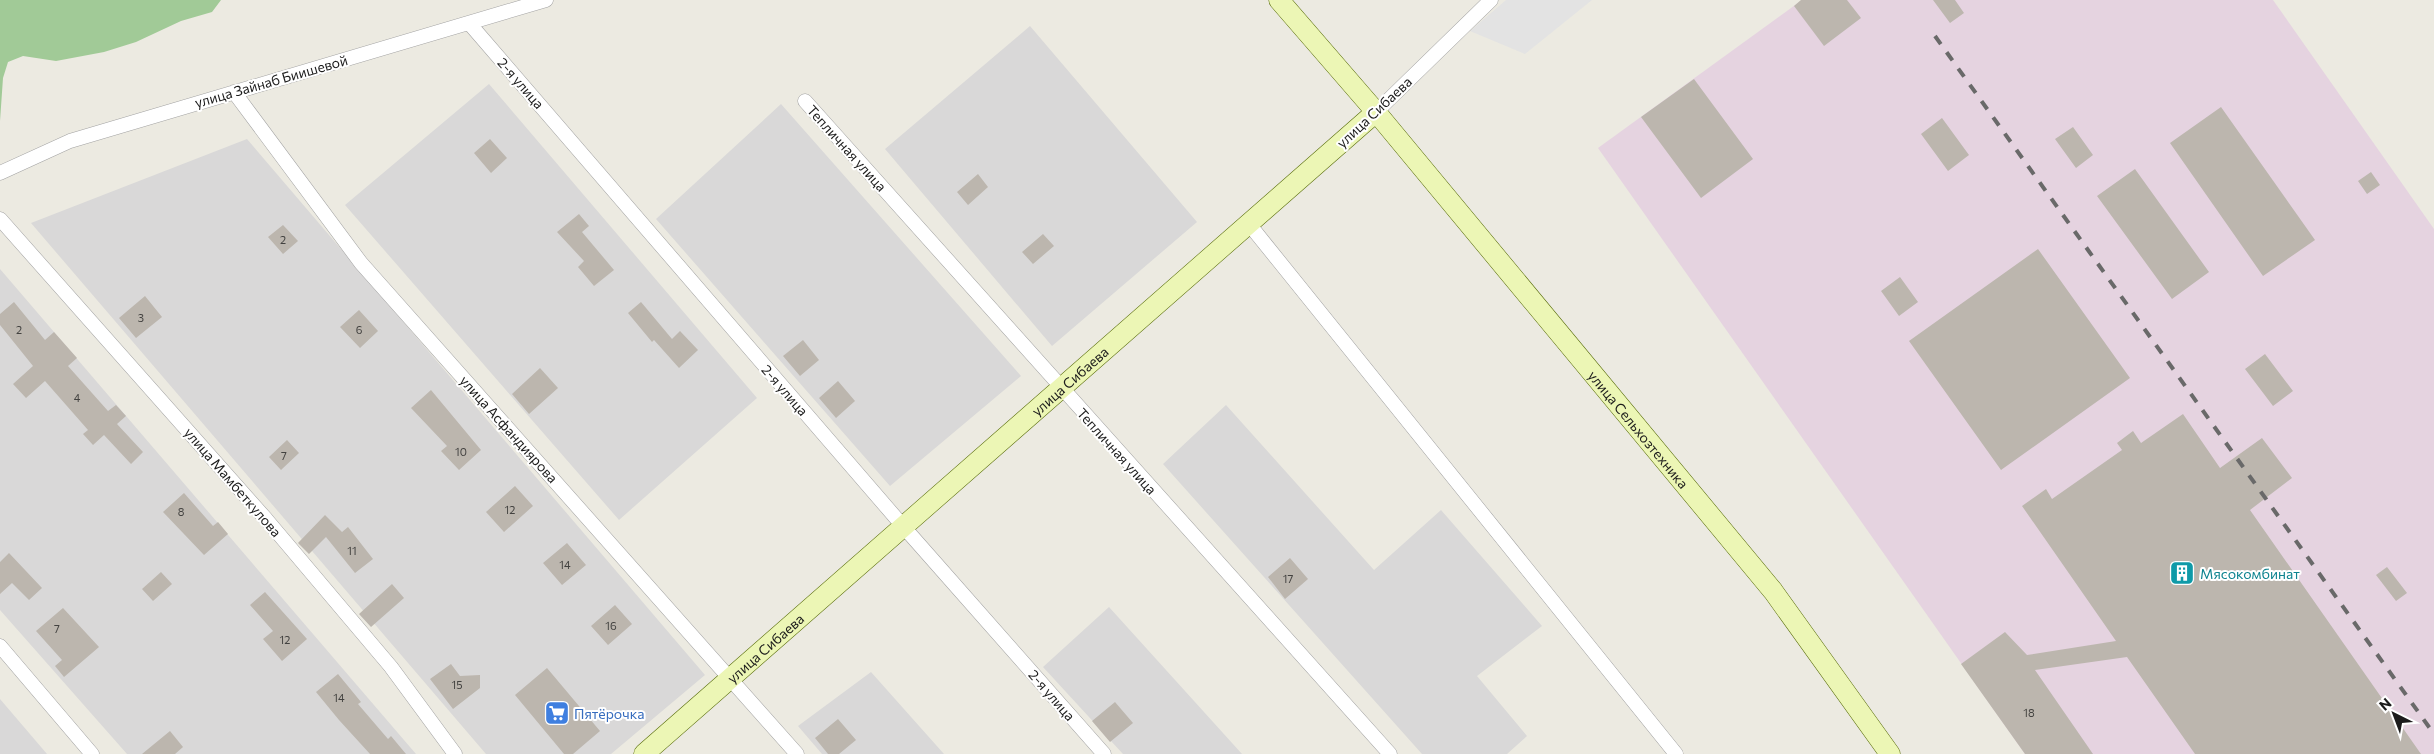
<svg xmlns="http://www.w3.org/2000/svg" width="2434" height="754" font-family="Commissioner,sans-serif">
<rect width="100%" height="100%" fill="#eceae1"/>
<path fill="#d9d8d8" d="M 1030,26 L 1197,222 L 1052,346 L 885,149 Z
M 489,84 L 757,398 L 619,520 L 345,205 Z
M 781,104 L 1021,376 L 890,486 L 656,219 Z
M 247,139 L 705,675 L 611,754 L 486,754 L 31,223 Z
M 0,269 L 416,754 L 127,754 L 0,610 Z
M 1226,405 L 1374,570 L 1441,510 L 1542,626 L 1477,676 L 1527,736 L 1507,754 L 1422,754 L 1163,464 Z
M 1109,607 L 1242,754 L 1123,754 L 1043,667 Z
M 871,672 L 944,754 L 822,754 L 798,726 Z
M 0,699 L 47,754 L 0,754 Z"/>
<path fill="#e5d3e0" d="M 1802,0 L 2273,0 L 2434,229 L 2434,754 L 2025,754 L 1598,148 Z"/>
<path fill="#a1ca97" d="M 0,0 L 221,0 L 212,12 L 181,21 L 136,42 L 104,52 L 56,61 L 23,56 L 8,62 L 3,78 L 0,121 Z"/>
<path fill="#e3e3e3" d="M 1506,0 L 1592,0 L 1525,54 L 1470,31 Z"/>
<path fill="#bcb6ae" d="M 1801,0 L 1847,0 L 1861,18 L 1824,46 L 1794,6 Z
M 1933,0 L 1955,0 L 1964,13 L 1950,23 Z
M 1694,79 L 1753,159 L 1701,198 L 1641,117 Z
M 2221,107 L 2315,240 L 2263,276 L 2170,143 Z
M 1942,118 L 1969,155 L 1948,171 L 1921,134 Z
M 2073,127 L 2093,155 L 2076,168 L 2055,139 Z
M 490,139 L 507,158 L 491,173 L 474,153 Z
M 2135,169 L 2209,272 L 2172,299 L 2097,196 Z
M 2371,172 L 2380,185 L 2367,194 L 2358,181 Z
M 978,174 L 988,187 L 968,205 L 957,192 Z
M 579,214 L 589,226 L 582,232 L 614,270 L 594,286 L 578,267 L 584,261 L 557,232 Z
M 283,225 L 298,241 L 283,254 L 268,237 Z
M 1043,234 L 1054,246 L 1033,264 L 1022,252 Z
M 2038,249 L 2130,378 L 2001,470 L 1909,341 Z
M 1900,277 L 1918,302 L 1899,316 L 1881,291 Z
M 145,296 L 162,317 L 136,338 L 119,318 Z
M 14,302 L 45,340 L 54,332 L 77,358 L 68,366 L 108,411 L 116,405 L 126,416 L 117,424 L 143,452 L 131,464 L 104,435 L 93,445 L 83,434 L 88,430 L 45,381 L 26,398 L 13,384 L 33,366 L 0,325 L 0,314 Z
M 641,302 L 672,339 L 680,331 L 698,350 L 679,368 L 654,340 L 652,342 L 628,313 Z
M 359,310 L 378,331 L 360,348 L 340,327 Z
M 803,340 L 819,360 L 800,376 L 783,356 Z
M 2265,354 L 2293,391 L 2273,406 L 2245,369 Z
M 540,368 L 558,388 L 529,414 L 512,394 Z
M 838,381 L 855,401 L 836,418 L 819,398 Z
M 431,390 L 481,450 L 459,470 L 441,451 L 447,446 L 411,408 Z
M 2183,414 L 2220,468 L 2262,438 L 2292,478 L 2250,510 L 2421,754 L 2195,754 L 2127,657 L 2035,670 L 2093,754 L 2025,754 L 1961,664 L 2005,632 L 2027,655 L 2116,641 L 2022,506 L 2046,489 L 2052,499 L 2122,450 L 2117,443 L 2133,431 L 2141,443 Z
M 287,440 L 299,453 L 281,470 L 269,457 Z
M 515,486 L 533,506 L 504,532 L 486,512 Z
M 184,493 L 213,526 L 218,522 L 228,534 L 204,555 L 163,512 Z
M 325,515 L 342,532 L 348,527 L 373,559 L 355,573 L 326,537 L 309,554 L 298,543 Z
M 567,543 L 586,565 L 562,585 L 543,563 Z
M 9,553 L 42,588 L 29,600 L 12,583 L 0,594 L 0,562 Z
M 1290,558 L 1308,579 L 1285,599 L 1268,577 Z
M 2387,567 L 2407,593 L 2396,601 L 2376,575 Z
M 161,572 L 172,584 L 153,601 L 142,589 Z
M 392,584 L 404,598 L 371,627 L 359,614 Z
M 265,592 L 307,639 L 282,661 L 263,639 L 273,631 L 250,605 Z
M 615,605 L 632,624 L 608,645 L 591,626 Z
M 63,608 L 99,647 L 64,677 L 55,666 L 62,660 L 36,631 Z
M 451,664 L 460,676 L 480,675 L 480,688 L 453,709 L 430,679 Z
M 547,668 L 600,731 L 573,754 L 564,754 L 515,695 Z
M 338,674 L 361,702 L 358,704 L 388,739 L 391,736 L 406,754 L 370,754 L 339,720 L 316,692 Z
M 1115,702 L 1133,723 L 1110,742 L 1092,721 Z
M 838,719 L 856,740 L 839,754 L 828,754 L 815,738 Z
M 170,731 L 183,747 L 175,754 L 142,754 Z"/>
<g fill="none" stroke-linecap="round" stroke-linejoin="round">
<defs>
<path id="street" d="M 469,23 L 902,525 L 1104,754
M 234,92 L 361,263 L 797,754
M 805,101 L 1390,754
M 1376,112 L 1491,0
M 0,173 L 70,141 L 546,0
M 0,219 L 266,519 L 391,667 L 455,754
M 1249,224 L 1676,754
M 0,646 L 92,754"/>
<g id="secondary">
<path id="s1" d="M 1279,0 L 1376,112 L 1773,591 L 1890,754"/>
<path id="s2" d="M 644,754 L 1376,112"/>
</g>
</defs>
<use href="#street" stroke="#a2a2a2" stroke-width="15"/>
<use href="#secondary" stroke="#576b09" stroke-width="21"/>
<use href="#street" stroke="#fff" stroke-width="14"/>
<use href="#secondary" stroke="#ecf6b5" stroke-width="20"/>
<path stroke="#696969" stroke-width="4" stroke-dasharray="10 10" stroke-linecap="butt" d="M 1935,36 L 2434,734"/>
</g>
<defs>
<symbol id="building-square" viewBox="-11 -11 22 22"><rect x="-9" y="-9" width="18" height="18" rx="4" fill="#0f9aa8" stroke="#fff"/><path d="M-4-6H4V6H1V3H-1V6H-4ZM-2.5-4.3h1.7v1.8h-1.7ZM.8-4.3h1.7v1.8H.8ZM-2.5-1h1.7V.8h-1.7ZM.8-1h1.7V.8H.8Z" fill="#fff"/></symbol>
<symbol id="supermarket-square" viewBox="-11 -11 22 22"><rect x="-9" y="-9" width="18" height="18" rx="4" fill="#3f7fe0" stroke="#fff"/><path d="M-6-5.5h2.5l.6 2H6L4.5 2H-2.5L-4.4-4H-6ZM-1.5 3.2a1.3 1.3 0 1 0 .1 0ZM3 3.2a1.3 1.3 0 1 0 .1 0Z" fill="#fff"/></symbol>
</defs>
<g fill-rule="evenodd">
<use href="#building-square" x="2168" y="559" width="28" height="28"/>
<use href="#supermarket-square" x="543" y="699" width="28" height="28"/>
</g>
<g text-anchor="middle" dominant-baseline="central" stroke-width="4" stroke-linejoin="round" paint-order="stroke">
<g font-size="11" fill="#434240">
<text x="283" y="239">2</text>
<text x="141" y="317">3</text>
<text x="19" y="329">2</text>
<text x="359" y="329">6</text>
<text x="77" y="397">4</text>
<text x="461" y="451">10</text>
<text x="284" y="455">7</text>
<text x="510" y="509">12</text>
<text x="181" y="511">8</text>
<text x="352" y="550">11</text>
<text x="565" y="564">14</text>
<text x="1288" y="578">17</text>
<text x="611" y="625">16</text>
<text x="57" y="628">7</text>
<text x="285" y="639">12</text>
<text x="457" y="684">15</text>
<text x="339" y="697">14</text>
<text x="2029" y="712">18</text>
</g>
<g font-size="14" fill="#1b1b1b" stroke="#fff">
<text transform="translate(271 81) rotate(-16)">улица Зайнаб Биишевой</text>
<text transform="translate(521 83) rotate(49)">2-я улица</text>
<text transform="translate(1374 112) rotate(-43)">улица Сибаева</text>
<text transform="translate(847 148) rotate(48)">Тепличная улица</text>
<text stroke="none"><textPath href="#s2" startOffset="566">улица Сибаева</textPath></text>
<text transform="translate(785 390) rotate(49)">2-я улица</text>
<text transform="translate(509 429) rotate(48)">улица Асфандиярова</text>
<text stroke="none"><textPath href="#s1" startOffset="560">улица Сельхозтехника</textPath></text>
<text transform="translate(1117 451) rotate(48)">Тепличная улица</text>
<text transform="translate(233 482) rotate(49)">улица Мамбеткулова</text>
<text stroke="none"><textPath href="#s2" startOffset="161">улица Сибаева</textPath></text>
<text transform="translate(1052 695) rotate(49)">2-я улица</text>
</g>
<g font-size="14" fill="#0d838f" stroke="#fff" text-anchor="start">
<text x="2200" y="573">Мясокомбинат</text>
</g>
<g font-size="14" fill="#366cbe" stroke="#fff" text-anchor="start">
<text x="574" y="713">Пятёрочка</text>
</g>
</g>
<g transform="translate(2394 714) rotate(318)" stroke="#ffffff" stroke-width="4" paint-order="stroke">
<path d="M0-4L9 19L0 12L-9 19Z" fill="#1b1b1b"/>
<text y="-8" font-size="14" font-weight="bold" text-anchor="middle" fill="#1b1b1b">N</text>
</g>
</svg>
